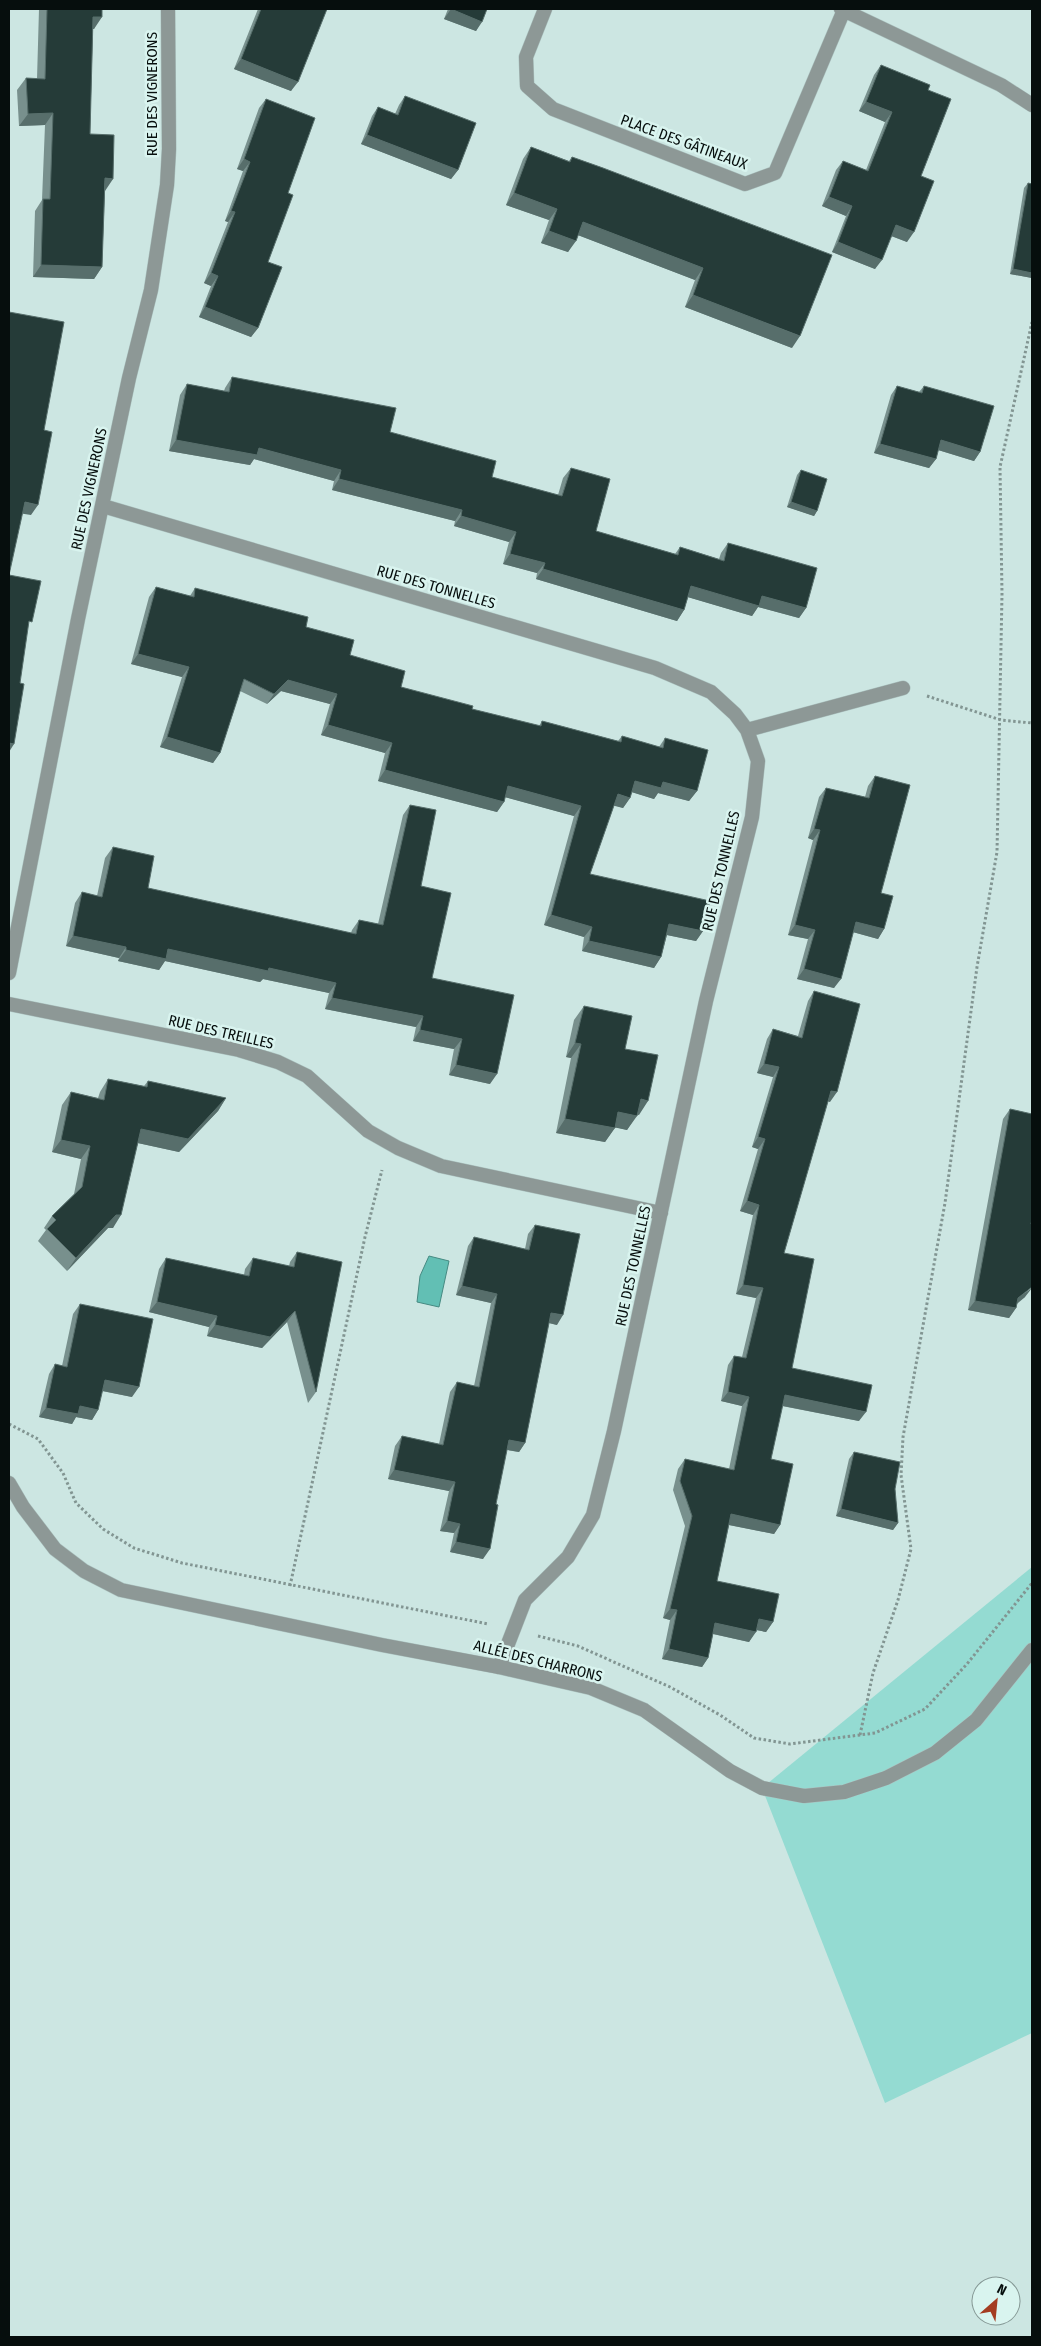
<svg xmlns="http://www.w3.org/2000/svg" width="1041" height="2346" font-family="'Fira Sans Condensed',sans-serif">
<rect width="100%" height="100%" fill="#cce6e2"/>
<path fill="#94dbd2" d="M 1032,1567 L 1032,2033 L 885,2103 L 762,1788 Z"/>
<path fill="#62bfb4" stroke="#468a82" d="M 429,1256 L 449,1261 L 439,1307 L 417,1302 L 420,1276 Z"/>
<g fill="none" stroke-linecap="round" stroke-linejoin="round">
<defs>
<path id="minor" d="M 545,9 L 526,57 L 527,86 L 553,109 L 745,184 L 775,173 L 844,10
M 841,9 L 1001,85 L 1032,105
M 103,506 L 655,668 L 711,692 L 735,714 L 747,730 L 758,761 L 752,817 L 706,1001 L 614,1431 L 593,1515 L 568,1557 L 525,1600 L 499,1667
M 747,730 L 903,688
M 9,973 L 78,619 L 129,378 L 151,290 L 167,185 L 169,149 L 168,9
M 9,1004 L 239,1050 L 278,1062 L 307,1076 L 368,1131 L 398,1148 L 441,1166 L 661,1213"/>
<path id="tertiary" d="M 9,1483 L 23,1507 L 55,1549 L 84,1571 L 121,1590 L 382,1645 L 499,1667 L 591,1688 L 644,1710 L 730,1771 L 762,1788 L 804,1796 L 844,1792 L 886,1778 L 935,1753 L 976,1720 L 1032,1650"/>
</defs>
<use href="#minor" stroke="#acc3c0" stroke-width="15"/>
<use href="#tertiary" stroke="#acc3c0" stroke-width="15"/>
<path stroke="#829592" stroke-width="3" stroke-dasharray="2.5 2.5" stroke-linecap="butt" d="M 927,696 L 1001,720 L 1032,723
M 9,1424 L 38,1439 L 63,1473 L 76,1503 L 103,1529 L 134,1548 L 182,1563 L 488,1624
M 290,1586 L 365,1237 L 382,1170
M 538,1636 L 578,1646 L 670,1687 L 720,1715 L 754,1738 L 790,1744 L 875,1733 L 925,1709 L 967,1664 L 1032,1583
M 860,1735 L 873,1673 L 898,1600 L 911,1549 L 901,1475 L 903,1437 L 945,1203 L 977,967 L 997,852 L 1002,594 L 1000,467 L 1032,322"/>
<use href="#minor" stroke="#8d9896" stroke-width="14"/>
<use href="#tertiary" stroke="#8d9896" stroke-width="14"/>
</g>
<path fill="#78908d" d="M 39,9 L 102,9 L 94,29 L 93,29 L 90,134 L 105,191 L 102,267 L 94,279 L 33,277 L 35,211 L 42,200 L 45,125 L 19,126 L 17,90 L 26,78 L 37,79 Z
M 258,9 L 327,9 L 291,91 L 234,69 Z
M 448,9 L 487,9 L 476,31 L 444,19 Z
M 881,65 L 928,90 L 921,176 L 907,242 L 891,236 L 875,269 L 832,252 L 846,216 L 822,206 L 836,170 L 843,161 L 866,170 L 885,122 L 859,111 L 874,75 Z
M 405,96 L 458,170 L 451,179 L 361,144 L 372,116 L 378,107 L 395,114 L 399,105 Z
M 266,99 L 288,193 L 268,262 L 258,328 L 251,337 L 199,317 L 211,286 L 204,283 L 228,222 L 225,221 L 243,171 L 237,169 L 259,108 Z
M 531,147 L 569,161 L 572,157 L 603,168 L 792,348 L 685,307 L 695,280 L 578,235 L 568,252 L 541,243 L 549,220 L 506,205 L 523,159 Z
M 1028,183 L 1032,184 L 1032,278 L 1010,274 L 1024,188 Z
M 232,377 L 390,432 L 492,477 L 558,495 L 563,478 L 571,468 L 596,531 L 675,554 L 680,547 L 719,559 L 721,553 L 728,543 L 806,608 L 799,618 L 758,607 L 752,616 L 688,597 L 684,610 L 677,621 L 536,579 L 537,573 L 503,564 L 509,542 L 454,526 L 455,521 L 332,490 L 334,481 L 254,459 L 250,465 L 169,451 L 180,395 L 187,384 L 224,391 L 225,388 Z
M 897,386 L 919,392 L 924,386 L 980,452 L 974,461 L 938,450 L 936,459 L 929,468 L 874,453 L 891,395 Z
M 801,470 L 817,511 L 814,516 L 787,507 L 797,475 Z
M 156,587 L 190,596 L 195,588 L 306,627 L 401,687 L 472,709 L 539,726 L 542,721 L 618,741 L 622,736 L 659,747 L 665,738 L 697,791 L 689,801 L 658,793 L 654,799 L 632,792 L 630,798 L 623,808 L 614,805 L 590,874 L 703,931 L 696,941 L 667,935 L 661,957 L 654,968 L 582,951 L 584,937 L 544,925 L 574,816 L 505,797 L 504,802 L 497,812 L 378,781 L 385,753 L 321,735 L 330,704 L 281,691 L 267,704 L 240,691 L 220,753 L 213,763 L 160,747 L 182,677 L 131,664 L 149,597 Z
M 875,776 L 881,893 L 884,929 L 878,939 L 853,932 L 834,988 L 797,979 L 808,939 L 788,935 L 813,840 L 808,838 L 819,797 L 826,788 L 865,797 L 868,786 Z
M 410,805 L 432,978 L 490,1084 L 449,1075 L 454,1049 L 413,1041 L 416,1027 L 325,1009 L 329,993 L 263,979 L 260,982 L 165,961 L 159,970 L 118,961 L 119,958 L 66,946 L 75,903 L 82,892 L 97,896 L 105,858 L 113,847 L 148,888 L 351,933 L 352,930 L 359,920 L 378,924 L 403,815 Z
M 814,991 L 830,1102 L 828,1101 L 784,1253 L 792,1368 L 859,1421 L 782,1406 L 771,1459 L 780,1525 L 774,1534 L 729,1525 L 717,1581 L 773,1622 L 766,1632 L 756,1630 L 749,1642 L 713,1634 L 708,1658 L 702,1667 L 662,1659 L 670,1620 L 663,1618 L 685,1526 L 673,1490 L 678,1469 L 685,1459 L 729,1469 L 742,1406 L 721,1401 L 728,1365 L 734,1356 L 742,1357 L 756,1298 L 736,1294 L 753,1215 L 740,1211 L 758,1149 L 752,1147 L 773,1077 L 757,1073 L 767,1039 L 773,1029 L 798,1036 L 808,1001 Z
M 584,1006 L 625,1049 L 639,1115 L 637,1114 L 627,1130 L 615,1127 L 605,1142 L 556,1133 L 571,1058 L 566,1057 L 574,1020 Z
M 108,1079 L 144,1086 L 148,1081 L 226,1098 L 218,1111 L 179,1152 L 138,1143 L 113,1228 L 108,1228 L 67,1271 L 38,1241 L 46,1230 L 44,1228 L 52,1216 L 74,1194 L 81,1159 L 52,1152 L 62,1105 L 71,1092 L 98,1098 L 100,1092 Z
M 1010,1109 L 1031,1224 L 1025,1297 L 1017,1304 L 1016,1308 L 1009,1318 L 968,1310 L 1003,1119 Z
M 535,1225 L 557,1325 L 549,1323 L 525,1443 L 519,1452 L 507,1450 L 483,1559 L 450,1552 L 454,1533 L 440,1531 L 449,1491 L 388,1479 L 395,1446 L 402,1436 L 439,1444 L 450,1392 L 457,1382 L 474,1386 L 491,1303 L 456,1295 L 468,1246 L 474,1237 L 525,1249 L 528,1234 Z
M 297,1252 L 316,1392 L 308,1403 L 287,1322 L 262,1348 L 207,1336 L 209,1327 L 149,1312 L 159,1269 L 166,1258 L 244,1275 L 245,1269 L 253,1258 L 289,1266 L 290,1262 Z
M 80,1304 L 132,1397 L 102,1391 L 98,1410 L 92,1420 L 76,1417 L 72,1424 L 39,1417 L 49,1374 L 55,1364 L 62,1366 L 73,1314 Z
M 854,1452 L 895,1489 L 898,1523 L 893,1530 L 836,1516 L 849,1459 Z"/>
<path fill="#576e6b" d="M 451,9 L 482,22 L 476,31 L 444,19 Z
M 93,17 L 102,17 L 94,29 L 85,29 Z
M 241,59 L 298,82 L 291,91 L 234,69 Z
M 866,102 L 892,112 L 885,122 L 859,111 Z
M 53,113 L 45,125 L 19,126 L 28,114 Z
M 367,135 L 458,170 L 451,179 L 361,144 Z
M 244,159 L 250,162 L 243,171 L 237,169 Z
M 105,178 L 113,179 L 105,191 Z
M 514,193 L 557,209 L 549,220 L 506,205 Z
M 829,197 L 852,206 L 846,216 L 822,206 Z
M 231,211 L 235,212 L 228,222 L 225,221 Z
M 583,222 L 703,268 L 695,280 L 575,234 Z
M 896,225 L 914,232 L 907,242 L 889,235 Z
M 549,231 L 576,241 L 568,252 L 541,243 Z
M 838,242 L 882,260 L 875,269 L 832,252 Z
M 41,265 L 102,267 L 94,279 L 33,277 Z
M 1013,269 L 1032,273 L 1032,278 L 1010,274 Z
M 211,273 L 218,276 L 211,286 L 204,283 Z
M 693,295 L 800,336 L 792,348 L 685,307 Z
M 205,307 L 258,328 L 251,337 L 199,317 Z
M 176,440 L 259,448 L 341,470 L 334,481 L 254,459 L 250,465 L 169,451 Z
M 941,440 L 980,452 L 974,461 L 935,449 Z
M 880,444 L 936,459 L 929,468 L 874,453 Z
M 339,479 L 462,510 L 455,521 L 332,490 Z
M 25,502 L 38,505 L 31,515 L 18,513 Z
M 791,502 L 817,511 L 814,516 L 787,507 Z
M 461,516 L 516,532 L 509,542 L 454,526 Z
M 510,554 L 545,563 L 537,573 L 503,564 Z
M 543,569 L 684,610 L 677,621 L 536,579 Z
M 691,586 L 762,596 L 806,608 L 799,618 L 758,607 L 752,616 L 684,596 Z
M 138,654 L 189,667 L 182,677 L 131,664 Z
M 288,680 L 337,694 L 330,704 L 281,691 L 267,704 L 274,694 Z
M 328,725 L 392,743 L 385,753 L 321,735 Z
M 167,737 L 220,753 L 213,763 L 160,747 Z
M 9,743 L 14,744 L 9,752 Z
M 385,770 L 504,802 L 497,812 L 378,781 Z
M 635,781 L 663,782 L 697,791 L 689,801 L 658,793 L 654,799 L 628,791 Z
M 508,786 L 581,806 L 574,816 L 501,796 Z
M 618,794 L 630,798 L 623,808 L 611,805 Z
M 814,829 L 820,830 L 813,840 L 808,838 Z
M 551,915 L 592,927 L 584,937 L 544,925 Z
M 856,922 L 884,929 L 878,939 L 849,931 Z
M 669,924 L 703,931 L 696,941 L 662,934 Z
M 795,925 L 815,930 L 808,939 L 788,935 Z
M 73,936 L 126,947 L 119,958 L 66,946 Z
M 589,941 L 661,957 L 654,968 L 582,951 Z
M 168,949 L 269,968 L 336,983 L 329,993 L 263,979 L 260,982 L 165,961 L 159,970 L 118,961 L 126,950 Z
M 804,969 L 841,979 L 834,988 L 797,979 Z
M 332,998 L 423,1016 L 416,1027 L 325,1009 Z
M 420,1030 L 462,1039 L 454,1049 L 413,1041 Z
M 575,1043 L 581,1044 L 571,1058 L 566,1057 Z
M 764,1064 L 779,1067 L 773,1077 L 757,1073 Z
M 456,1065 L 497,1074 L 490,1084 L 449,1075 Z
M 831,1091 L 837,1092 L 830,1102 L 824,1100 Z
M 226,1098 L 218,1111 L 179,1152 L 133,1142 L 141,1129 Z
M 641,1099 L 648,1101 L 639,1115 L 631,1113 Z
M 618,1112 L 637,1116 L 627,1130 L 608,1126 Z
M 565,1119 L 615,1128 L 605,1142 L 556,1133 Z
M 758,1137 L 765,1139 L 758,1149 L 752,1147 Z
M 61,1140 L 90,1146 L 81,1159 L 52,1152 Z
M 747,1201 L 759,1205 L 753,1215 L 740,1211 Z
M 116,1215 L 121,1215 L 113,1228 L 108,1228 L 67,1271 L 76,1258 Z
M 743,1285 L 763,1288 L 756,1298 L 736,1294 Z
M 462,1286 L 497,1294 L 491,1303 L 456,1295 Z
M 1032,1288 L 1025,1297 L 1011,1308 L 1016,1308 L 1009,1318 L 968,1310 L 975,1301 L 1018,1298 Z
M 157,1302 L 217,1316 L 209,1327 L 149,1312 Z
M 295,1311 L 287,1322 L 262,1348 L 207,1336 L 215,1325 Z
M 551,1313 L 563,1315 L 557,1325 L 545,1322 Z
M 105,1380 L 139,1387 L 132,1397 L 98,1390 Z
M 728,1392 L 749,1397 L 742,1406 L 721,1401 Z
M 785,1395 L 866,1412 L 859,1421 L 778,1405 Z
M 80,1406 L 98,1410 L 92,1420 L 76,1417 L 72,1424 L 39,1417 L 46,1408 Z
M 509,1440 L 525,1443 L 519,1452 L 503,1449 Z
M 394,1470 L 455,1482 L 449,1491 L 388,1479 Z
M 841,1509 L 898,1523 L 893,1530 L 836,1516 Z
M 731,1514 L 780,1525 L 774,1534 L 724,1524 Z
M 447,1521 L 460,1524 L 454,1533 L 440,1531 Z
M 456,1542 L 490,1549 L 483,1559 L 450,1552 Z
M 670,1609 L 677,1610 L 670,1620 L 663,1618 Z
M 759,1619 L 773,1622 L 766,1632 L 752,1629 Z
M 715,1623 L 756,1632 L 749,1642 L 709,1633 Z
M 669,1649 L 708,1658 L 702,1667 L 662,1659 Z"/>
<path fill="#253b38" stroke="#576e6b" d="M 47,9 L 102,9 L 102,17 L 93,17 L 90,134 L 114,135 L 113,179 L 105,178 L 102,267 L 41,265 L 43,199 L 50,199 L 53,113 L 28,114 L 26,78 L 45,79 Z
M 261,9 L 327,9 L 298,82 L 241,59 Z
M 451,9 L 487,9 L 482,22 Z
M 881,65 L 930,85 L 928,90 L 951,99 L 921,176 L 934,181 L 914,232 L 896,225 L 882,260 L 838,242 L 852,206 L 829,197 L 843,161 L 868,171 L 892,112 L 866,102 Z
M 405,96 L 476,123 L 458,170 L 367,135 L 378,107 L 398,115 Z
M 266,99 L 315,118 L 288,193 L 293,195 L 268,262 L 282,267 L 258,328 L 205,307 L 218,276 L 211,273 L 235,212 L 231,211 L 250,162 L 244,159 Z
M 531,147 L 570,162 L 572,157 L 603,168 L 832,255 L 800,336 L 693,295 L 703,268 L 583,222 L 576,241 L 549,231 L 557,209 L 514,193 Z
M 1028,183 L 1032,184 L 1032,273 L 1013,269 Z
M 9,312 L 64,322 L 44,430 L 52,432 L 38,505 L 25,502 L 9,575 L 41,581 L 32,622 L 29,621 L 20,683 L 24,684 L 14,744 L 9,743 Z
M 232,377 L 396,408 L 390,432 L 496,461 L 492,477 L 562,496 L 571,468 L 610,479 L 596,531 L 678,555 L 680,547 L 724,561 L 728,543 L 817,568 L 806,608 L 762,596 L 759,606 L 691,586 L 684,610 L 543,569 L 545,563 L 510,554 L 516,532 L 461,516 L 462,510 L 339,479 L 341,470 L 259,448 L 257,455 L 176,440 L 187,384 L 229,392 Z
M 897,386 L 922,393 L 924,386 L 994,406 L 980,452 L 941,440 L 936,459 L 880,444 Z
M 801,470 L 827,479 L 817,511 L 791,502 Z
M 156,587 L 194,597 L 195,588 L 308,617 L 306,627 L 354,640 L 350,655 L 405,671 L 401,687 L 473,706 L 472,709 L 541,726 L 542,721 L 621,742 L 622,736 L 663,748 L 665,738 L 708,750 L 697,791 L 663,782 L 661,788 L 635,781 L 630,798 L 618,794 L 590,874 L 710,901 L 703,931 L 669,924 L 661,957 L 589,941 L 592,927 L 551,915 L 581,806 L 508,786 L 504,802 L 385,770 L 392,743 L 328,725 L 337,694 L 288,680 L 274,694 L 244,679 L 220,753 L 167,737 L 189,667 L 138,654 Z
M 875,776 L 910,785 L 881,893 L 893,896 L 884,929 L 856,922 L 841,979 L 804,969 L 815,930 L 795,925 L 820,830 L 814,829 L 826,788 L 869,798 Z
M 410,805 L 436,810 L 421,886 L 451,893 L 432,978 L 514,995 L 497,1074 L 456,1065 L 462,1039 L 420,1030 L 423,1016 L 332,998 L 336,983 L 269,968 L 268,971 L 168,949 L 166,959 L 126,950 L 126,947 L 73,936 L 82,892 L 102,897 L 113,847 L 154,856 L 148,888 L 356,934 L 359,920 L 383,925 Z
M 814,991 L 860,1004 L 837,1092 L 831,1091 L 784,1253 L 814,1259 L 792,1368 L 872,1385 L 866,1412 L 785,1395 L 771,1459 L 793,1464 L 780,1525 L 731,1514 L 717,1581 L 779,1594 L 773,1622 L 759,1619 L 756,1632 L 715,1623 L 708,1658 L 669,1649 L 677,1610 L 670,1609 L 692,1516 L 680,1481 L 685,1459 L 734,1470 L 749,1397 L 728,1392 L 734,1356 L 746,1358 L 763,1288 L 743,1285 L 759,1205 L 747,1201 L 765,1139 L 758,1137 L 779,1067 L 764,1064 L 773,1029 L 802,1038 Z
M 584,1006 L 632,1016 L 625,1049 L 658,1055 L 648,1101 L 641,1099 L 637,1116 L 618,1112 L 615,1128 L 565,1119 L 581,1044 L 575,1043 Z
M 108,1079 L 147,1087 L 148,1081 L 226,1098 L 188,1139 L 141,1129 L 121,1215 L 116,1215 L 76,1258 L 47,1229 L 56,1220 L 52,1216 L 82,1187 L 90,1146 L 61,1140 L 71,1092 L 104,1100 Z
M 1010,1109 L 1032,1114 L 1032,1220 L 1031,1224 L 1032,1225 L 1032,1287 L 1018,1298 L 1016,1308 L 975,1301 Z
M 535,1225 L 580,1234 L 563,1315 L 551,1313 L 525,1443 L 509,1440 L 496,1504 L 498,1505 L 490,1549 L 456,1542 L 460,1524 L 447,1521 L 455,1482 L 394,1470 L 402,1436 L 443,1445 L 457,1382 L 479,1387 L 497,1294 L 462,1286 L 474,1237 L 529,1250 Z
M 297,1252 L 342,1262 L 316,1392 L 295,1311 L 270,1337 L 215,1325 L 217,1316 L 157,1302 L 166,1258 L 249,1276 L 253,1258 L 294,1267 Z
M 80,1304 L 153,1319 L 139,1387 L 105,1380 L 98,1410 L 80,1406 L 78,1414 L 46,1408 L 55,1364 L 67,1367 Z
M 854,1452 L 900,1462 L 895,1489 L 898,1523 L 841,1509 Z"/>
<g text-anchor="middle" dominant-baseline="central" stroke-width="5" stroke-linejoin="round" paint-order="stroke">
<g font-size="15" fill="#060e0d" stroke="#d9f4ef">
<text transform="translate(152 94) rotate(-90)">RUE DES VIGNERONS</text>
<text transform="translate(684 142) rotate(20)">PLACE DES GÂTINEAUX</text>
<text transform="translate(89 489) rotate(-78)">RUE DES VIGNERONS</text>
<text transform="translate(436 587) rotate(16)">RUE DES TONNELLES</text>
<text transform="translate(721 871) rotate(-77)">RUE DES TONNELLES</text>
<text transform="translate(221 1032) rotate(13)">RUE DES TREILLES</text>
<text transform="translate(633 1266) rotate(-78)">RUE DES TONNELLES</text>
<text transform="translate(538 1661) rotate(14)">ALLÉE DES CHARRONS</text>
</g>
</g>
<rect width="1041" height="2346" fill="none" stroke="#060e0d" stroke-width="20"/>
<g transform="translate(996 2301) rotate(27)"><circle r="24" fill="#d9f4ef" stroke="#859895"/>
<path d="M0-4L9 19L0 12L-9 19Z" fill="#a43c21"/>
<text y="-8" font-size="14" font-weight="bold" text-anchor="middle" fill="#060e0d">N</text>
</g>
</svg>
